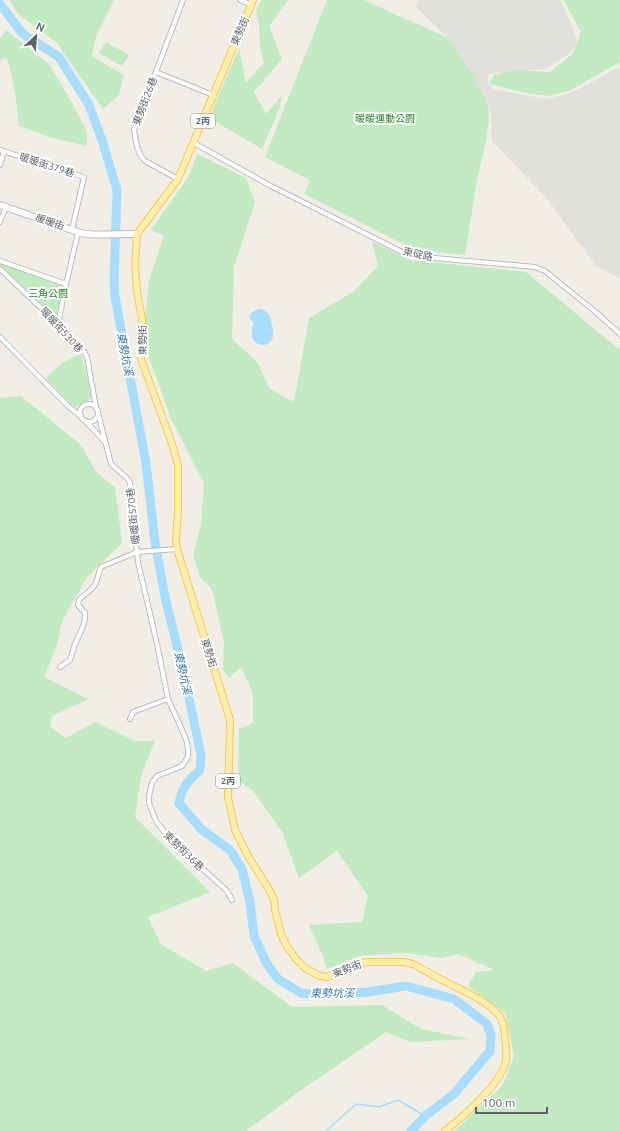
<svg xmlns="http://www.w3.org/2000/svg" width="620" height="1131" font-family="Ubuntu,'Noto Sans TC',sans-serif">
<rect width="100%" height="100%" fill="#f1eee6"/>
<path fill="#e2e0da" d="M 419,0 L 561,0 L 577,39 L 576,45 L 569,54 L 545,69 L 488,74 L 487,82 L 493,89 L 546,99 L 573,92 L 620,67 L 620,279 L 595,265 L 549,201 L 492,141 L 491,116 L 488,104 L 471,72 L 448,38 L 415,6 Z"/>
<path fill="#c2ebc1" d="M 10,0 L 114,0 L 96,36 L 92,56 L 124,75 L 119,95 L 103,109 L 56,42 L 18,14 Z
M 261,0 L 288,0 L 269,26 L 282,59 L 254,92 L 266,114 L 282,95 L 280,107 L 262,149 L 209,118 L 239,48 L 246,83 L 264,63 L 260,47 L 259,23 L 256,10 Z
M 327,0 L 364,0 L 448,38 L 471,72 L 488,104 L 489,120 L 486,141 L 477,180 L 465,255 L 423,251 L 409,247 L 304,194 L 310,180 L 265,157 Z
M 563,0 L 620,0 L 620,62 L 569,91 L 548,96 L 530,94 L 489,84 L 494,75 L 516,70 L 550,72 L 573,53 L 581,32 Z
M 6,30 L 49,64 L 71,101 L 87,132 L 87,146 L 56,139 L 19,126 C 17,103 14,81 7,58 L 0,60 L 0,39 Z
M 106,42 L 129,55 L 122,66 L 99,53 Z
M 197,154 L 246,178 L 255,202 L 234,267 L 232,339 L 257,362 L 270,389 L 294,402 L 309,318 L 353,292 L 378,266 L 372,242 L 411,260 L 526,272 L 616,347 L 620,348 L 620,1131 L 455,1131 L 503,1085 L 514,1056 L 505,1013 L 468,986 L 476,972 L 494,970 L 458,954 L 441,958 L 407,953 L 359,956 L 327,969 L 322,954 L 309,925 L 362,922 L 368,896 L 337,851 L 299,878 L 282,832 L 255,793 L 238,780 L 239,729 L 253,723 L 253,694 L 241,667 L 229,678 L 223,669 L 224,642 L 212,589 L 201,579 L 193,556 L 201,524 L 204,483 L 171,419 L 143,341 L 149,280 L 164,236 L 151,230 L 189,176 Z
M 0,263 L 63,286 L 56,317 L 0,265 Z
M 81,353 L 92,395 C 90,401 81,404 76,407 L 72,405 L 46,378 L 61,364 Z
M 21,396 L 81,445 L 96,472 L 115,487 L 122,543 L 87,577 L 62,622 L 57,645 L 44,677 L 88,699 L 52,716 L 50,727 L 66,738 L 95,722 L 135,741 L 155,741 L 141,776 L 135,817 L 210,892 L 148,917 L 161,944 L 206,971 L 233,963 L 292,1007 L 382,1005 L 421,1029 L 471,1039 L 410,1042 L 386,1032 L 300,1091 L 246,1131 L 0,1131 L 0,398 Z"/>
<path fill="#a9ddff" d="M 258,309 C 266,309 269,313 271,320 C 272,325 274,331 273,336 C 270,352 244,346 254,323 L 249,318 L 252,312 Z"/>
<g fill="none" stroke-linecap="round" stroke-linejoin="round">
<path stroke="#a9ddff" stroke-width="1.5" d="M 326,1131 L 356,1104 L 379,1107 L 398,1100 L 425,1116"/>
<path stroke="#a9ddff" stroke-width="9" d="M 0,4 L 23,34 L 59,57 L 89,105 L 102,140 L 117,190 L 114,282 L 115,297 L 146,463 L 155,542 L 165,597 L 184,674 L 201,755 L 200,770 C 187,782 183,785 179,803 L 201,829 L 230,850 L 242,869 L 250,902 L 254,936 L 267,964 L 278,979 L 301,993 L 319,995 L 368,992 L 406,986 L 454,999 L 487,1024 L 491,1035 L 490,1051 L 454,1094 L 425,1116 L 411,1131"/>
<defs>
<path id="street" d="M 240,0 L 252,5
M 156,72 L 213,95
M 194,143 L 271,186 L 406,254 L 423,257 L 535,267 L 545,271 L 598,314 L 620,334
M 0,150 L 84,177 L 72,230
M 0,165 L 4,151
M 178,179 L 145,161 L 141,156 L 137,147 L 134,130 L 183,0
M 0,222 L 6,207
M 0,261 L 66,284
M 0,269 L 58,324 L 82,348 L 87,357 L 96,408
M 58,324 L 66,284 L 78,233
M 0,337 L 67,405 L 80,416
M80 413a9 9 0 1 1 18 0a9 9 0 1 1-18 0Z
M 98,413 L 111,464 L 128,479 L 130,483 L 138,562 L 157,644 L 168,699 L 180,725 L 187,742 L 188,750 L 188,757 L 182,766 L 157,776 L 152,783 L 149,796 L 149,803 L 156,821 L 168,837 L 227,891 L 232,900
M 85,421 L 104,441
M 60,667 L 70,660 C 72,655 73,650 75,644 C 79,634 86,625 85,613 L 78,605 L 79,600 C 83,595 90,592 94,586 C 98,581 98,573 101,567 L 137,552 L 177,549
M 130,719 L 133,712 L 168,699"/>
<path id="secondary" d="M 0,205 L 72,230 C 88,238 118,233 137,234"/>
<path id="primary" d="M 253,0 L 178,179 L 137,234 L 135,264 L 137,291 L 142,319 L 141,359 L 171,441 L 178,465 L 178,510 L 176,541 L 177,549 L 230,720 L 228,797 L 235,830 L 248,856 L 270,891 L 274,900 L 275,910 L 281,934 L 286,945 L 296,959 L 305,968 L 320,976 L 326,977 L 339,974 L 355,964 L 367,962 L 404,962 L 413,964 C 424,970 436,977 448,983 C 463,991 485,1000 497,1013 C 503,1019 505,1031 505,1039 C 506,1046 507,1053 506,1060 C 503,1082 462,1118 445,1131"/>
</defs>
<use href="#street" stroke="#b9bcc1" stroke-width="6"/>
<use href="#secondary" stroke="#b9bdc3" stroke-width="8"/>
<use href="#primary" stroke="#ffc652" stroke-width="8"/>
<use href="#street" stroke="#fff" stroke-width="4"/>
<use href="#secondary" stroke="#fff" stroke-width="6"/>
<use href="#primary" stroke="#ffeeae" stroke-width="6"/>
</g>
<g text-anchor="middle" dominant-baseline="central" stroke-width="4" stroke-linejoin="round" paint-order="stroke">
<g fill="#fff" stroke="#8e9295" stroke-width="1">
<rect x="191" y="114" width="24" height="14" rx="3"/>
<rect x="216" y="774" width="24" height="14" rx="3"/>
</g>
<g font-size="9" font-weight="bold" fill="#5d6368">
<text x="203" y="121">2丙</text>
<text x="228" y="781">2丙</text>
</g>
<g font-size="10" fill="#5d6368" stroke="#fff">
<text transform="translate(240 31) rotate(-67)">東勢街</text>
<text transform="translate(145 101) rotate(-69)">東勢街26巷</text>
<text transform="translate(47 165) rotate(18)">暖暖街379巷</text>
<text transform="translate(50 222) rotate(19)">暖暖街</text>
<text transform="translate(418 254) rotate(12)">東碇路</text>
<text transform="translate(62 330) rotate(47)">暖暖街530巷</text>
<text transform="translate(142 340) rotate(-90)">東勢街</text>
<text transform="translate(133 516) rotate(-96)">暖暖街570巷</text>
<text transform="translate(209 653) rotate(73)">東勢街</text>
<text transform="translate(184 851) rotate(44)">東勢街36巷</text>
<text transform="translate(347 969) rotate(-21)">東勢街</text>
</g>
<g font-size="10" fill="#2b812b" stroke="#fff">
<text x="385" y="118">暖暖運動公園</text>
<text x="48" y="293">三角公園</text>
</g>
<g font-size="11" font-style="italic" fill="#367ab3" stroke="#fff">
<text transform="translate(125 354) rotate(79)">東勢坑溪</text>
<text transform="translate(183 673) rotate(77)">東勢坑溪</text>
<text x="332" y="993">東勢坑溪</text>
</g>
</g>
<g transform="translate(36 36) rotate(26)" stroke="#ffffff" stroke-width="3" paint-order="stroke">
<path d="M0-3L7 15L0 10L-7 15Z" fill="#5d6368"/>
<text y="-6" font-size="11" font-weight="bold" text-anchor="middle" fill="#5d6368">N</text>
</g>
<path d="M476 1107v6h71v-6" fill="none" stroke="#5d6368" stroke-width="2"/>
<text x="482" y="1107" font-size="12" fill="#5d6368" stroke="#ffffff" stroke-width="3" paint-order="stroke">100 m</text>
</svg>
